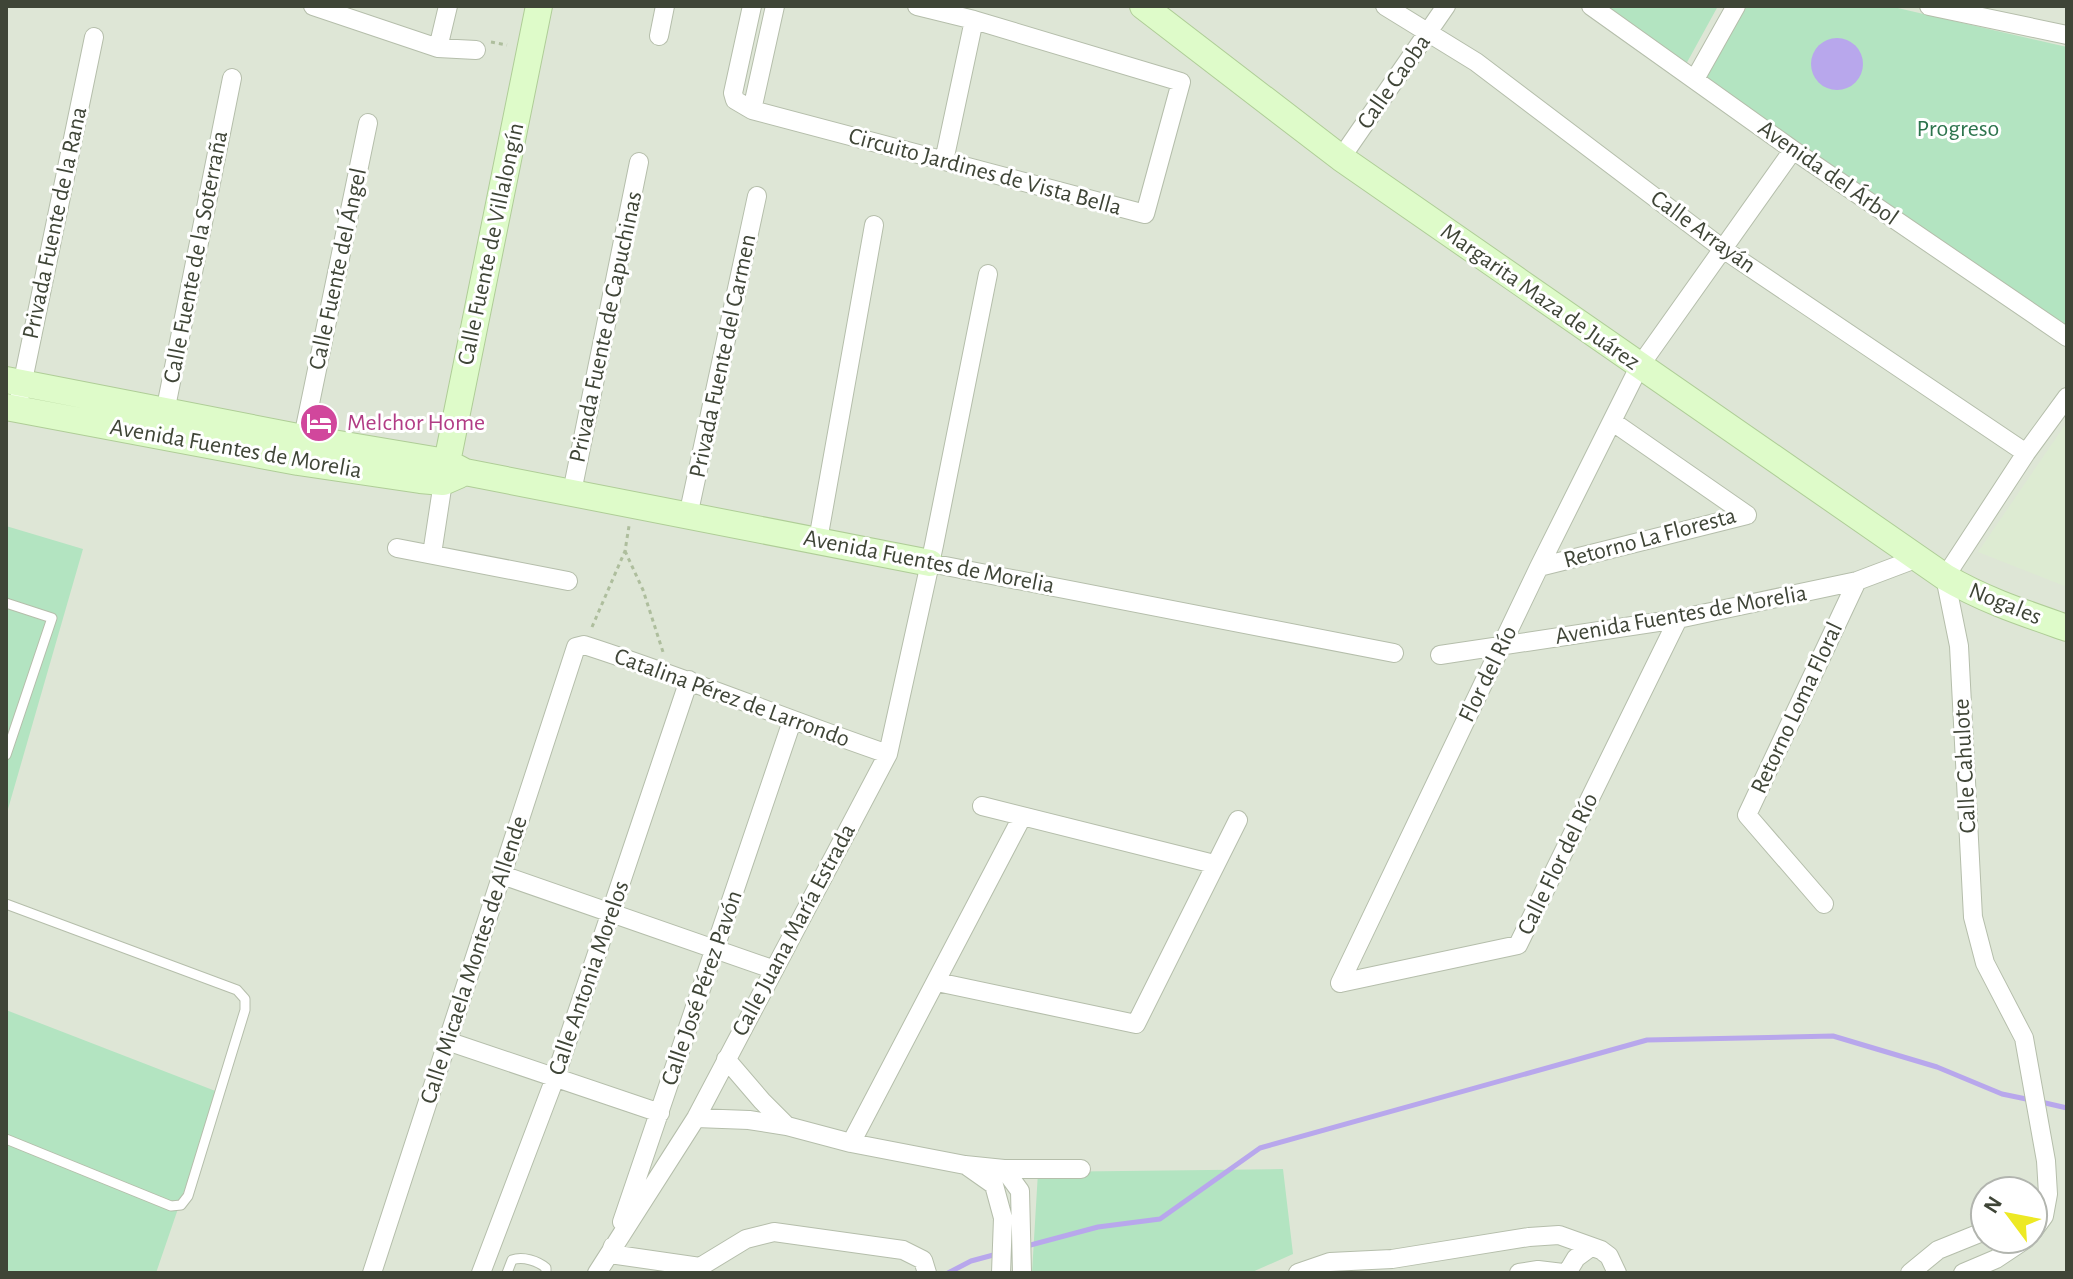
<svg xmlns="http://www.w3.org/2000/svg" width="2073" height="1279" font-family="'Alegreya Sans',sans-serif">
<rect width="100%" height="100%" fill="#edf3e7"/>
<path fill="#dee6d6" fill-rule="evenodd" d="M 6,6 L 2067,6 L 2067,1273 L 6,1273 ZM 1985,1191 L 2033,1191 L 2033,1239 L 1985,1239 Z"/>
<path fill="#ddebd2" d="M 2067,422 L 2067,587 L 1978,552 Z"/>
<path fill="#b3e4c1" d="M 1598,6 L 1718,6 L 1685,66 Z
M 1747,6 L 1889,6 L 2067,47 L 2067,335 L 1704,77 Z
M 6,526 L 83,549 L 6,816 Z
M 6,1010 L 218,1092 L 156,1273 L 6,1273 Z
M 1283,1169 L 1293,1254 L 1250,1273 L 1032,1273 L 1038,1172 Z"/>
<path fill="#b8a7ec" d="M1811 64a26 26 0 1 1 52 0a26 26 0 1 1-52 0Z"/>
<g fill="none" stroke-linecap="round" stroke-linejoin="round">
<path stroke="#b8a7ec" stroke-width="5" d="M 2041,1102 L 2067,1108
M 948,1273 L 971,1261 L 1098,1227 L 1160,1219 L 1260,1148 L 1647,1040 L 1833,1036 L 1937,1067 L 2002,1094 L 2031,1100"/>
<defs>
<path id="lane" d="M 6,603 L 52,618 L 6,755
M 6,904 L 237,990 L 245,999 L 245,1010 L 188,1196 L 181,1205 L 171,1206 L 6,1139
M 507,1273 L 512,1260 C 523,1256 538,1261 546,1268 L 546,1273"/>
<path id="street" d="M 313,6 L 438,48 L 476,50
M 752,6 L 733,93 L 735,100 L 752,110 L 1145,214 L 1181,82 L 974,20 L 917,6
M 1385,6 L 1476,62 L 1723,249 L 2026,453
M 1591,6 L 1793,150 L 2067,337
M 1929,6 L 2067,35
M 659,36 L 665,6
M 438,48 L 448,6
M 1695,79 L 1736,6
M 752,110 L 775,6
M 1341,158 L 1446,6
M 944,161 L 974,20
M 20,395 L 94,37
M 163,422 L 232,78
M 1613,422 L 1747,515
M 301,447 L 368,123
M 572,492 L 639,162
M 688,516 L 757,196
M 818,540 L 874,225
M 397,548 L 568,581
M 432,554 L 443,482
M 930,563 L 1394,653
M 1539,567 L 1747,515
M 1440,655 L 1678,619 L 1857,581 L 1918,558
M 982,806 L 1214,864
M 502,875 L 772,969
M 1824,904 L 1747,815 L 1857,581
M 937,982 L 1136,1024 L 1238,820
M 1340,983 L 1539,567 L 1639,367 L 1793,150
M 1340,983 L 1518,945 L 1678,619
M 447,1041 L 660,1113
M 726,1059 L 762,1101 L 787,1126
M 696,1118 L 749,1120 L 787,1126 L 851,1143 L 965,1165 L 1004,1169 L 1081,1169
M 851,1143 L 1022,817
M 967,1166 L 994,1185 L 1003,1218 L 1001,1273
M 1004,1169 L 1020,1191 L 1022,1273
M 622,1222 L 792,721
M 2033,1231 L 2044,1216 L 2048,1194 L 2046,1161 L 2024,1038 L 1985,963 L 1973,917 L 1959,646 L 1945,577 L 2026,453 L 2067,397
M 613,1246 L 610,1254 L 700,1267 L 746,1239 L 774,1232 L 903,1250 L 923,1260 L 927,1273
M 372,1273 L 576,647 L 584,645 C 687,678 786,719 888,754
M 481,1273 L 555,1078 L 689,680
M 597,1273 L 696,1118 L 888,754 L 934,545 L 988,274
M 1298,1273 L 1330,1262 L 1392,1259 L 1529,1237 L 1559,1235 L 1601,1250 L 1609,1256 L 1617,1273
M 1519,1273 L 1538,1270 L 1563,1273
M 1567,1273 L 1576,1258 L 1591,1247
M 1910,1273 L 1938,1250 L 1985,1231
M 1963,1273 L 1996,1259 L 2026,1239"/>
<path id="secondary" d="M 1143,6 L 1341,158 L 1945,577 C 1984,600 2024,613 2067,628
M 6,380 L 303,438 L 446,462 L 465,472 L 930,563
M 6,407 L 298,462 L 420,480 L 443,482 L 459,475
M 443,482 L 539,6"/>
</defs>
<use href="#lane" stroke="#b5beab" stroke-width="11"/>
<use href="#street" stroke="#b5beab" stroke-width="20"/>
<use href="#secondary" stroke="#afcd97" stroke-width="28"/>
<path stroke="#aebe9d" stroke-width="3" stroke-dasharray="4 4" stroke-linecap="butt" d="M 491,42 L 507,45
M 625,551 L 643,590 L 663,652
M 592,627 L 625,551 L 629,526"/>
<use href="#lane" stroke="#fff" stroke-width="9"/>
<use href="#street" stroke="#fff" stroke-width="18"/>
<use href="#secondary" stroke="#defbc9" stroke-width="26"/>
</g>
<defs>
<symbol id="hotel-disc" viewBox="-11 -11 22 22"><circle r="9.5" fill="#d1479c" stroke="#fff"/><path d="M-6-4.5h1.5V1H6V5H4.5V3h-9V5H-6ZM-4 0a1.8 1.8 0 1 1 3.6 0ZM.5 0V-2.5h3Q6-2.5 6 0Z" fill="#fff"/></symbol>
</defs>
<g fill-rule="evenodd">
<use href="#hotel-disc" x="297" y="401" width="44" height="44"/>
</g>
<g text-anchor="middle" dominant-baseline="central" stroke-width="6" stroke-linejoin="round" paint-order="stroke">
<g font-size="24" fill="#3f4537" stroke="#fff">
<text transform="translate(1394 82) rotate(-55)">Calle Caoba</text>
<text transform="translate(985 172) rotate(15)">Circuito Jardines de Vista Bella</text>
<text transform="translate(1828 173) rotate(35)">Avenida del Árbol</text>
<text transform="translate(55 223) rotate(-78)">Privada Fuente de la Rana</text>
<text transform="translate(1703 232) rotate(36)">Calle Arrayán</text>
<text transform="translate(491 244) rotate(-78)">Calle Fuente de Villalongín</text>
<text transform="translate(196 257) rotate(-79)">Calle Fuente de la Soterraña</text>
<text transform="translate(338 269) rotate(-78)">Calle Fuente del Ángel</text>
<text transform="translate(1540 297) rotate(35)">Margarita Maza de Juárez</text>
<text transform="translate(606 327) rotate(-78)">Privada Fuente de Capuchinas</text>
<text transform="translate(723 356) rotate(-78)">Privada Fuente del Carmen</text>
<text transform="translate(236 449) rotate(10)">Avenida Fuentes de Morelia</text>
<text transform="translate(1650 538) rotate(-15)">Retorno La Floresta</text>
<text transform="translate(929 562) rotate(11)">Avenida Fuentes de Morelia</text>
<text transform="translate(2005 604) rotate(22)">Nogales</text>
<text transform="translate(1681 615) rotate(-10)">Avenida Fuentes de Morelia</text>
<text transform="translate(1488 674) rotate(-64)">Flor del Río</text>
<text transform="translate(732 698) rotate(20)">Catalina Pérez de Larrondo</text>
<text transform="translate(1797 708) rotate(-65)">Retorno Loma Floral</text>
<text transform="translate(1965 766) rotate(-93)">Calle Cahulote</text>
<text transform="translate(1558 864) rotate(-64)">Calle Flor del Río</text>
<text transform="translate(794 930) rotate(-62)">Calle Juana María Estrada</text>
<text transform="translate(474 960) rotate(-72)">Calle Micaela Montes de Allende</text>
<text transform="translate(589 978) rotate(-71)">Calle Antonia Morelos</text>
<text transform="translate(702 988) rotate(-71)">Calle José Pérez Pavón</text>
</g>
<g font-size="24" fill="#2d744d" stroke="#fff">
<text x="1958" y="129">Progreso</text>
</g>
<g font-size="24" fill="#b23c85" stroke="#fff" text-anchor="start">
<text x="347" y="423">Melchor Home</text>
</g>
</g>
<rect width="2073" height="1279" fill="none" stroke="#3f4537" stroke-width="16"/>
<g transform="translate(2009 1215) rotate(302)"><circle r="38" fill="#ffffff" stroke="#b2b5af" stroke-width="2"/>
<path d="M0-6L14 30L0 20L-14 30Z" fill="#ede924"/>
<text y="-12" font-size="22" font-weight="bold" text-anchor="middle" fill="#3f4537">N</text>
</g>
</svg>
